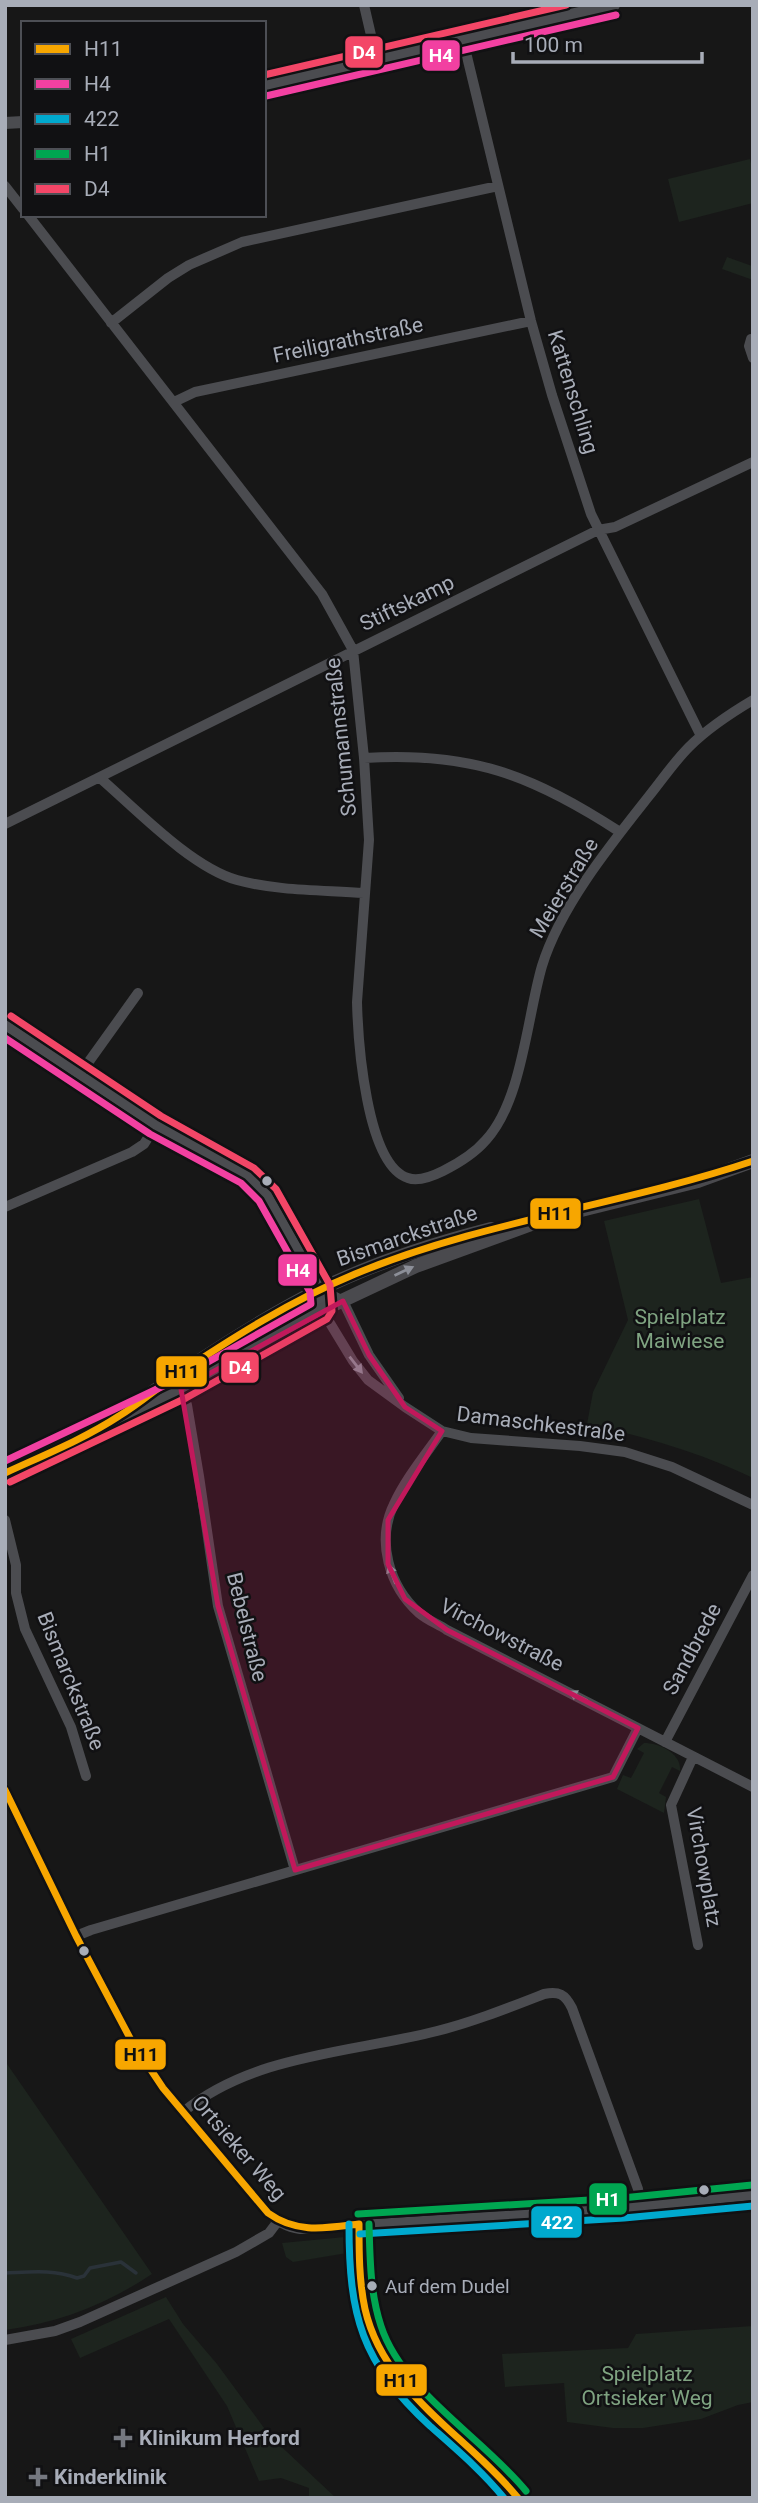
<svg xmlns="http://www.w3.org/2000/svg" width="758" height="2503" font-family="Roboto,sans-serif">
<rect width="100%" height="100%" fill="#171717"/>
<path fill="#1d241e" d="M 750,159 L 753,171 L 753,203 L 679,222 L 668,179 Z
M 727,257 L 752,266 L 753,264 L 753,280 L 722,269 Z
M 699,1199 L 721,1283 L 753,1277 L 753,1478 C 699,1452 646,1437 587,1424 L 593,1392 L 628,1320 L 604,1221 Z
M 644,1743 C 660,1743 682,1754 680,1771 L 672,1767 L 659,1793 L 666,1797 L 664,1813 L 617,1789 L 623,1775 L 631,1778 L 644,1753 L 637,1749 Z
M 5,2061 L 152,2274 C 107,2304 59,2323 5,2330 Z
M 345,2237 L 347,2253 L 293,2262 L 286,2257 L 282,2243 Z
M 166,2297 L 183,2324 L 217,2364 L 270,2436 L 336,2498 L 309,2498 L 309,2488 L 281,2478 L 259,2481 L 227,2406 L 169,2319 L 80,2358 L 71,2339 Z
M 753,2326 L 753,2402 L 738,2405 L 701,2419 L 643,2428 L 613,2428 L 567,2422 L 564,2383 L 505,2387 L 502,2354 L 628,2348 L 636,2334 Z"/>
<g fill="none" stroke-linecap="round" stroke-linejoin="round">
<path stroke="#2a3239" stroke-width="3.5" d="M 5,2273 C 30,2272 53,2269 77,2278 L 84,2276 L 90,2268 L 121,2262 L 136,2273"/>
<path stroke="#4b4c50" stroke-width="10" d="M 364,5 L 377,61
M 463,40 L 531,321 L 552,395 L 591,514 L 701,736
M 5,186 L 23,209
M 28,215 L 322,594 L 353,650 L 364,758 L 369,840 L 357,1002 C 358,1040 366,1165 408,1178 C 419,1182 433,1176 443,1171 C 459,1163 474,1154 486,1140 C 522,1101 527,1017 542,966 C 560,907 611,844 649,796 C 662,780 674,762 689,747 C 707,729 731,713 753,700
M 111,323 L 168,278 L 189,265 L 242,242 L 498,186
M 753,339 L 751,339 L 749,346 L 753,358
M 174,402 L 195,392 L 531,321
M 364,758 C 470,751 532,775 620,832
M 100,778 C 137,810 191,867 237,880 C 277,891 323,890 364,893
M 5,824 L 598,530 L 615,527 L 753,462
M 5,1025 L 156,1125 L 247,1175 L 267,1195 L 320,1289 L 322,1310 L 353,1361 L 368,1380 L 405,1407 L 442,1431 L 471,1438 L 580,1446 L 625,1452 L 672,1467 L 753,1505
M 80,1074 L 138,993
M 5,1207 L 132,1152 L 144,1144 L 156,1125
M 320,1289 L 343,1301 L 369,1355 L 399,1398
M 181,1389 L 187,1405 L 199,1476 L 218,1606 L 295,1870
M 442,1431 C 426,1454 406,1478 394,1504 C 376,1541 389,1586 419,1613 C 427,1620 438,1624 447,1630 L 753,1787
M 5,1520 L 16,1565 L 16,1593 L 25,1629 L 71,1727 L 86,1776
M 665,1742 L 753,1575
M 693,1757 L 671,1805 L 698,1945
M 5,1789 L 76,1936 L 131,2040 L 163,2088 L 268,2213 C 278,2221 286,2227 300,2229 L 623,2208 L 753,2195
M 76,1936 L 91,1930 L 613,1777 L 638,1728
M 183,2112 C 254,2054 351,2053 437,2031 C 473,2022 508,2008 544,1994 C 559,1991 565,1994 572,2008 L 638,2189 L 641,2206
M 359,2224 C 358,2314 368,2358 438,2419 C 466,2444 495,2468 518,2498
M 5,2340 L 55,2331 L 80,2322 L 236,2252 L 269,2233 L 278,2221"/>
<path stroke="#4b4c50" stroke-width="12" d="M 264,86 L 614,5
M 5,123 L 23,122"/>
<path stroke="#4a4a4e" stroke-width="14" d="M 141,1400 C 196,1362 259,1320 319,1290 C 374,1263 432,1244 491,1229
M 5,1473 L 181,1389 L 299,1321 L 416,1266 L 545,1219 L 698,1181 L 753,1161"/>
<defs>
<path id="bus-1" d="M 5,1473 C 44,1455 84,1439 119,1416 C 139,1404 156,1389 175,1376 C 232,1338 292,1300 355,1274 C 483,1221 622,1205 753,1161
M 5,1790 L 76,1936 L 131,2040 L 163,2088 L 268,2213 C 297,2234 326,2228 359,2224
M 359,2224 C 359,2252 359,2281 365,2309 C 384,2393 467,2435 518,2498"/>
<path id="bus-2" d="M 266,96 L 616,15
M 5,1038 L 150,1134 L 241,1183 L 259,1201 L 310,1292 L 311,1304 L 176,1380 L 5,1461"/>
<path id="bus-3" d="M 349,2224 C 349,2316 361,2362 430,2426 C 456,2449 482,2471 504,2498
M 360,2234 L 624,2218 L 753,2206"/>
<path id="bus-4" d="M 358,2214 L 622,2198 L 752,2185
M 369,2224 C 370,2258 370,2293 381,2326 C 402,2391 483,2438 526,2491"/>
<path id="bus-5" d="M 264,75 L 566,5
M 10,1482 L 186,1398 L 327,1319 L 332,1311 L 330,1285 L 276,1189 L 254,1168 L 161,1116 L 11,1016"/>
</defs>
<use href="#bus-1" stroke="#111113" stroke-width="12"/>
<use href="#bus-2" stroke="#111113" stroke-width="12"/>
<use href="#bus-3" stroke="#111113" stroke-width="12"/>
<use href="#bus-4" stroke="#111113" stroke-width="12"/>
<use href="#bus-5" stroke="#111113" stroke-width="12"/>
<use href="#bus-1" stroke="#f7a600" stroke-width="7"/>
<use href="#bus-2" stroke="#f240a1" stroke-width="7"/>
<use href="#bus-3" stroke="#00a9ce" stroke-width="7"/>
<use href="#bus-4" stroke="#00a651" stroke-width="7"/>
<use href="#bus-5" stroke="#f34667" stroke-width="7"/>
</g>
<defs><path id="oneway-solid" d="M-6-.8H1V-3.2L6.5 0L1 3.2V.8H-6Z" transform="scale(1.75)"/></defs>
<use fill="#8c8f98" href="#oneway-solid" transform="translate(404 1271) rotate(-25)"/>
<g fill="#8c9099">
<use href="#oneway-solid" transform="translate(356 1365) rotate(52)"/>
<use href="#oneway-solid" transform="translate(392 1574) rotate(-110)"/>
<use href="#oneway-solid" transform="translate(578 1696) rotate(-153)"/>
</g>
<path fill="#c2185b" fill-opacity="0.2" stroke="#c2185b" stroke-width="5" stroke-linejoin="round" d="M 343,1301 L 369,1355 L 405,1407 L 442,1431 L 388,1520 L 388,1564 L 405,1599 L 447,1630 L 638,1728 L 613,1777 L 295,1870 L 218,1606 L 181,1389 Z"/>
<g fill="#a8adb8" stroke="#111113" stroke-width="2.5">
<circle cx="267" cy="1181" r="6"/>
<circle cx="84" cy="1951" r="6"/>
<circle cx="704" cy="2190" r="6"/>
<circle cx="372" cy="2286" r="6"/>
</g>
<g fill="#757880" stroke="#111113" stroke-width="2.5">
<path d="M119.5 2427.5h7v7h7v7h-7v7h-7v-7h-7v-7h7z"/>
<path d="M34.5 2466.5h7v7h7v7h-7v7h-7v-7h-7v-7h7z"/>
</g>
<g text-anchor="middle" dominant-baseline="central" stroke-width="5" stroke-linejoin="round" paint-order="stroke">
<g font-size="19" fill="#a8adb8" stroke="#111113" text-anchor="start">
<text x="385" y="2286">Auf dem Dudel</text>
</g>
<g font-size="21" fill="#a8adb8" stroke="#111113">
<text transform="translate(348 340) rotate(-12)">Freiligrathstraße</text>
<text transform="translate(573 392) rotate(73)">Kattenschling</text>
<text transform="translate(407 603) rotate(-26)">Stiftskamp</text>
<text transform="translate(341 737) rotate(-96)">Schumannstraße</text>
<text transform="translate(564 888) rotate(-59)">Meierstraße</text>
<text transform="translate(407 1236) rotate(-19)">Bismarckstraße</text>
<text transform="translate(541 1424) rotate(7)">Damaschkestraße</text>
<text transform="translate(247 1627) rotate(76)">Bebelstraße</text>
<text transform="translate(502 1635) rotate(27)">Virchowstraße</text>
<text transform="translate(692 1649) rotate(-62)">Sandbrede</text>
<text transform="translate(71 1681) rotate(68)">Bismarckstraße</text>
<text transform="translate(704 1867) rotate(80)">Virchowplatz</text>
<text transform="translate(239 2148) rotate(49)">Ortsieker Weg</text>
</g>
<g font-size="21" fill="#7fa381" stroke="#111113">
<text x="680" y="1317">Spielplatz<tspan x="680" dy="24">Maiwiese</tspan></text>
<text x="647" y="2374">Spielplatz<tspan x="647" dy="24">Ortsieker Weg</tspan></text>
</g>
<g font-size="21" font-weight="bold" fill="#a8adb8" stroke="#111113" text-anchor="start">
<text x="139" y="2438">Klinikum Herford</text>
<text x="54" y="2477">Kinderklinik</text>
</g>
</g>
<g stroke="#111113" stroke-width="2.5">
<rect x="344" y="35" width="40" height="34" rx="7" fill="#f34667"/>
<rect x="421" y="39" width="40" height="33" rx="7" fill="#f240a1"/>
<rect x="529" y="1197" width="53" height="33" rx="7" fill="#f7a600"/>
<rect x="277" y="1253" width="41" height="34" rx="7" fill="#f240a1"/>
<rect x="220" y="1351" width="40" height="33" rx="7" fill="#f34667"/>
<rect x="155" y="1355" width="53" height="33" rx="7" fill="#f7a600"/>
<rect x="114" y="2038" width="53" height="33" rx="7" fill="#f7a600"/>
<rect x="588" y="2182" width="40" height="34" rx="7" fill="#00a651"/>
<rect x="530" y="2205" width="53" height="34" rx="7" fill="#00a9ce"/>
<rect x="375" y="2363" width="53" height="34" rx="7" fill="#f7a600"/>
</g>
<g font-size="19" text-anchor="middle" font-weight="bold" fill="#fff">
<text x="364" y="59">D4</text>
<text x="441" y="62">H4</text>
<text x="298" y="1277">H4</text>
<text x="240" y="1374">D4</text>
<text x="608" y="2206">H1</text>
<text x="557" y="2229">422</text>
</g>
<g font-size="19" text-anchor="middle" font-weight="bold" fill="#111">
<text x="555" y="1220">H11</text>
<text x="182" y="1378">H11</text>
<text x="141" y="2061">H11</text>
<text x="401" y="2387">H11</text>
</g>
<rect width="758" height="2503" fill="none" stroke="#a8adb8" stroke-width="14"/>
<rect x="21" y="21" width="245" height="196" fill="#111113" stroke="#4d4f55" stroke-width="2"/>
<rect x="35" y="44" width="35" height="10" fill="#f7a600" stroke="#4d4f55" stroke-width="2"/>
<text x="84" y="56" font-size="21" fill="#a8adb8">H11</text>
<rect x="35" y="79" width="35" height="10" fill="#f240a1" stroke="#4d4f55" stroke-width="2"/>
<text x="84" y="91" font-size="21" fill="#a8adb8">H4</text>
<rect x="35" y="114" width="35" height="10" fill="#00a9ce" stroke="#4d4f55" stroke-width="2"/>
<text x="84" y="126" font-size="21" fill="#a8adb8">422</text>
<rect x="35" y="149" width="35" height="10" fill="#00a651" stroke="#4d4f55" stroke-width="2"/>
<text x="84" y="161" font-size="21" fill="#a8adb8">H1</text>
<rect x="35" y="184" width="35" height="10" fill="#f34667" stroke="#4d4f55" stroke-width="2"/>
<text x="84" y="196" font-size="21" fill="#a8adb8">D4</text>
<path d="M513 52v10h189v-10" fill="none" stroke="#a8adb8" stroke-width="3.5"/>
<text x="524" y="52" font-size="21" fill="#a8adb8" stroke="#111113" stroke-width="5" paint-order="stroke">100 m</text>
</svg>
